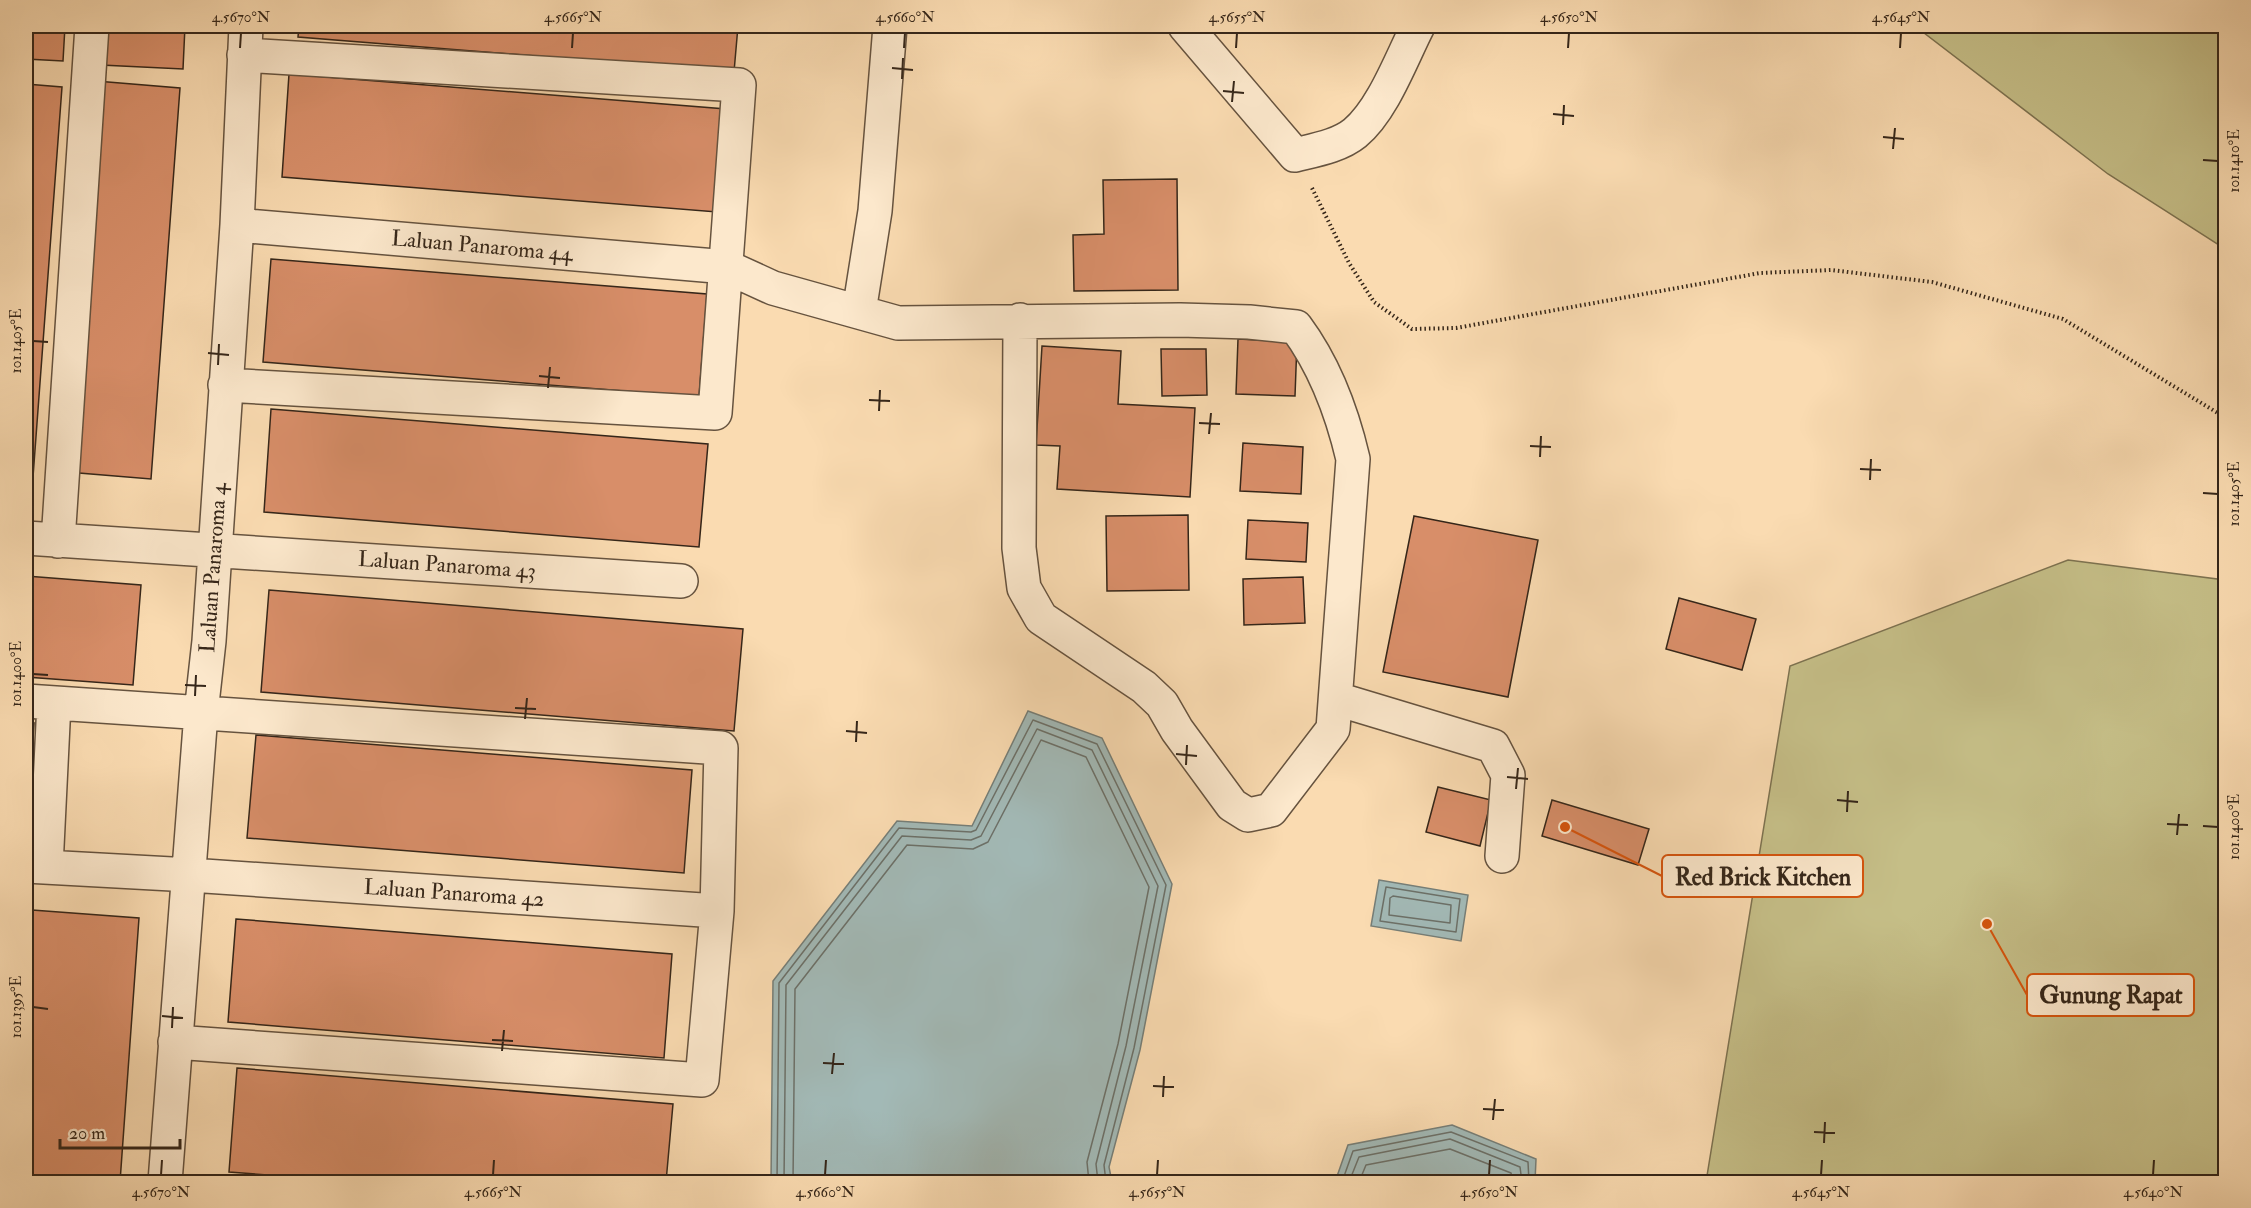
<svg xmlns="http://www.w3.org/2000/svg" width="2251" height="1208" font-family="'IM FELL Double Pica',serif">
<rect width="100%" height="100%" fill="#fadbb1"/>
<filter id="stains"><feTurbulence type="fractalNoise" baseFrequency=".00333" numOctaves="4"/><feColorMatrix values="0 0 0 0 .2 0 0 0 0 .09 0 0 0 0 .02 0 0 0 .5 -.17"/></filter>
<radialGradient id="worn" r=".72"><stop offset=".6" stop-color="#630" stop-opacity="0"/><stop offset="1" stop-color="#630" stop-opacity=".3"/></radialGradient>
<path fill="#c5be87" stroke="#7d7250" stroke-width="1.5" d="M 1915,26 L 2225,26 L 2225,249 L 2108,174 Z
M 2068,560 L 2225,580 L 2225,1182 L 1706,1182 L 1790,666 Z"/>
<path fill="#a2b9b6" stroke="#767e77" stroke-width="1.5" d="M 1028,711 L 1102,738 L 1172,884 L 1140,1050 L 1109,1167 L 1112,1182 L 771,1182 L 773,981 L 897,821 L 972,826 Z
M 1379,880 L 1468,895 L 1461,941 L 1371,926 Z
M 1452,1125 L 1536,1159 L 1535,1182 L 1335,1182 L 1348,1145 Z"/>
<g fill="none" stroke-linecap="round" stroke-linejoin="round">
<path stroke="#6c7068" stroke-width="1.5" d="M 1386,887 L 1460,899 L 1456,932 L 1380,921 Z
M 1393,896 L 1451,905 L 1450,923 L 1389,915 L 1390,898 Z
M 777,1182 L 779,983 L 899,828 L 971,832 L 976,830 L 1033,720 L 1097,744 L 1166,885 L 1134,1048 L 1104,1165 L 1106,1182
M 784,1182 L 786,985 L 902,836 L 971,840 L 981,836 L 1037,729 L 1092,750 L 1158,886 L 1126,1046 L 1096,1164 L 1098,1182
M 793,1182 L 795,989 L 907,845 L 973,849 L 988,842 L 1041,740 L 1086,757 L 1149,887 L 1118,1044 L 1087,1162 L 1089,1182
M 1342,1182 L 1353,1151 L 1451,1132 L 1528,1162 L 1529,1182
M 1349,1182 L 1359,1157 L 1450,1139 L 1520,1167 L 1522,1182
M 1359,1182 L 1366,1165 L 1450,1149 L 1511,1173 L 1513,1182"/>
</g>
<path fill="#d88e69" stroke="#352619" stroke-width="1.5" d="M 26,26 L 65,26 L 63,61 L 26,59 Z
M 103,26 L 185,26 L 183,69 L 101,65 Z
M 299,26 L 738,26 L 734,72 L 298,37 Z
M 289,74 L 726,109 L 717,212 L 282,177 Z
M 96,81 L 180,88 L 151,479 L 67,472 Z
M 26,84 L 62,87 L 33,477 L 26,477 Z
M 1177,179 L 1178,290 L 1074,291 L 1073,235 L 1104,234 L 1103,180 Z
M 271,259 L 707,294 L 699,397 L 263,362 Z
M 1238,339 L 1297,342 L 1295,396 L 1236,394 Z
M 1042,346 L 1121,351 L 1118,404 L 1195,408 L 1190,497 L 1057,489 L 1060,446 L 1036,445 Z
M 1161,349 L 1206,349 L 1207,395 L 1162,396 Z
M 271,409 L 708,444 L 699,547 L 264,512 Z
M 1243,443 L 1303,447 L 1301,494 L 1240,491 Z
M 1188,515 L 1189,590 L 1107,591 L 1106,516 Z
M 1414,516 L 1538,540 L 1508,697 L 1383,672 Z
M 1248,520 L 1308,523 L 1306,562 L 1246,559 Z
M 26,576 L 141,585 L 133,685 L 26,677 Z
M 1303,577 L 1305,623 L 1244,625 L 1243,579 Z
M 269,590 L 743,629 L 734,731 L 261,692 Z
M 1679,598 L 1756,619 L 1742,670 L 1666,649 Z
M 26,722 L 34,723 L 27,830 L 26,830 Z
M 256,735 L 692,770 L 684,873 L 247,838 Z
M 1438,787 L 1491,800 L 1480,846 L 1426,832 Z
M 1552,800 L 1649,829 L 1638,865 L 1542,836 Z
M 32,910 L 139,918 L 120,1182 L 26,1182 L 26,997 Z
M 236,919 L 672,954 L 664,1058 L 228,1022 Z
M 237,1068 L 673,1104 L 666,1182 L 362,1182 L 229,1172 Z"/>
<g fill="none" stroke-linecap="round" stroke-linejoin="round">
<defs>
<path id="minor" d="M 1185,26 L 1295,155 C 1315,150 1339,146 1355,133 C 1383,110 1402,57 1418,26
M 237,225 L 727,267 L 773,288 L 898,323 L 1180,320 L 1249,322 L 1296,327 C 1325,366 1342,412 1353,459 L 1333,729 L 1271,810 L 1248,815 L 1232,805 L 1177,730 L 1162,704 L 1144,687 L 1041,618 L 1024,588 L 1019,548 L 1020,320
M 859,312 L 875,211 L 890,26
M 225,385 L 715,413 L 739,85 L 244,55
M 26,538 L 681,581
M 58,541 L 92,26
M 1337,699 L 1493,746 L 1508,775 L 1502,856
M 26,701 L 721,748 L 717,911 L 702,1080 L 175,1042
M 26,866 L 190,875 L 717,911
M 46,867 L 54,703
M 165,1182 L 201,713 L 209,641 L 237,225 L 246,26"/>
</defs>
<use href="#minor" stroke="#66533f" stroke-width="36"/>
<path stroke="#352619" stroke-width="4" stroke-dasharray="1.5 3" stroke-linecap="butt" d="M 1312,188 L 1349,263 L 1374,302 L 1412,329 L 1456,328 L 1760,273 L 1831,270 L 1932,282 L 2063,319 L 2226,418"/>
<use href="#minor" stroke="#fce8cc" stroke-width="33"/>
</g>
<path fill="none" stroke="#352619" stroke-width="2" d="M 240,48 L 241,33M 572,48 L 573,33M 904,48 L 905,33M 1236,48 L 1237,33M 1568,48 L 1569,33M 1900,48 L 1901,33M 892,68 L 913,70M 902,79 L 903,58M 1223,91 L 1244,93M 1232,102 L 1234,81M 1553,114 L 1574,116M 1563,125 L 1564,105M 1883,137 L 1904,139M 1893,149 L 1895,128M 2203,160 L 2218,161M 33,341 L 48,342M 208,353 L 229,355M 218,365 L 219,344M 539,376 L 560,378M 548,388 L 550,367M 869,400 L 890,401M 879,411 L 880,390M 1199,423 L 1220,424M 1209,434 L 1211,413M 1530,446 L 1551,447M 1540,457 L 1541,436M 1860,469 L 1881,470M 1870,480 L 1871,459M 2203,493 L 2218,494M 33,674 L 48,675M 185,685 L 206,686M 195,696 L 196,675M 515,708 L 536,709M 525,719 L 527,698M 846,731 L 867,733M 856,742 L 857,721M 1176,754 L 1197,756M 1186,765 L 1187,745M 1507,777 L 1528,779M 1516,789 L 1518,768M 1837,800 L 1858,802M 1847,812 L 1848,791M 2167,824 L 2188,825M 2203,826 L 2218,827M 2177,835 L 2179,814M 33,1007 L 48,1009M 162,1016 L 183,1018M 172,1028 L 173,1007M 492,1040 L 513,1041M 502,1051 L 504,1030M 823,1063 L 844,1064M 832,1074 L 834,1053M 1153,1086 L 1174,1087M 1163,1097 L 1164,1076M 1483,1109 L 1504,1110M 1493,1120 L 1495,1099M 1814,1132 L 1835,1133M 1824,1143 L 1825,1122M 161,1175 L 162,1160M 493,1175 L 494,1160M 825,1175 L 826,1160M 1157,1175 L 1158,1160M 1489,1175 L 1490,1160M 1821,1175 L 1822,1160M 2153,1175 L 2154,1160"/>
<g text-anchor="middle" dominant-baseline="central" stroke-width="6" stroke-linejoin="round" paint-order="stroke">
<g font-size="22" fill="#352619" stroke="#fce8cc">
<text transform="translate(482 246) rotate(5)">Laluan Panaroma 44</text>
<text transform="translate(447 565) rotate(4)">Laluan Panaroma 43</text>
<text transform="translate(213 568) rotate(-86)">Laluan Panaroma 4</text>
<text transform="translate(454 893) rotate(4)">Laluan Panaroma 42</text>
</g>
</g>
<path fill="none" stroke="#d6540d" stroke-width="2" d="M1565 827L1662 876M1987 924L2027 995"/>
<g fill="#d6540d" stroke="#fce8cc" stroke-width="2">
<circle cx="1565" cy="827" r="6"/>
<circle cx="1987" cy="924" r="6"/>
</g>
<g fill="#fce8cc" stroke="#d6540d" stroke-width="2">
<rect x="1662" y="855" width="201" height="42" rx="6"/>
<rect x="2027" y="974" width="167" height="42" rx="6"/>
</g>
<g font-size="24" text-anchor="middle" font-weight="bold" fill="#352619">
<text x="1763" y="885">Red Brick Kitchen</text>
<text x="2111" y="1003">Gunung Rapat</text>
</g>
<rect width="2251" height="1208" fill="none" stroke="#fadbb1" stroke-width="66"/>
<path d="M60 1139v9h120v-9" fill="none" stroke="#352619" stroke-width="3"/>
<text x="69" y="1139" font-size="18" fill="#352619" stroke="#fce8cc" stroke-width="4.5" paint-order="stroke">20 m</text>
<rect x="33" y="33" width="2185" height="1142" fill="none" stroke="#352619" stroke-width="2"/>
<g font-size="15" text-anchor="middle" fill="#352619">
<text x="241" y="22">4.5670°N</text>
<text x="573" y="22">4.5665°N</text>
<text x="905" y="22">4.5660°N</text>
<text x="1237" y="22">4.5655°N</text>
<text x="1569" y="22">4.5650°N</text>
<text x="1901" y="22">4.5645°N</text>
<text transform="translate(2234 161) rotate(-90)" y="5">101.1410°E</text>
<text transform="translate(16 341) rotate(-90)" y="5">101.1405°E</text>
<text transform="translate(2234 494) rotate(-90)" y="5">101.1405°E</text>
<text transform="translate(16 674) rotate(-90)" y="5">101.1400°E</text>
<text transform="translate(2234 827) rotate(-90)" y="5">101.1400°E</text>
<text transform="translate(16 1007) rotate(-90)" y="5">101.1395°E</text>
<text x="161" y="1197">4.5670°N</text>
<text x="493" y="1197">4.5665°N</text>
<text x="825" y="1197">4.5660°N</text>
<text x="1157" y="1197">4.5655°N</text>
<text x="1489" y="1197">4.5650°N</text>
<text x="1821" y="1197">4.5645°N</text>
<text x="2153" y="1197">4.5640°N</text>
</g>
<rect width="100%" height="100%" filter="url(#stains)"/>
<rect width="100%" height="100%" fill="url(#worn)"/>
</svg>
